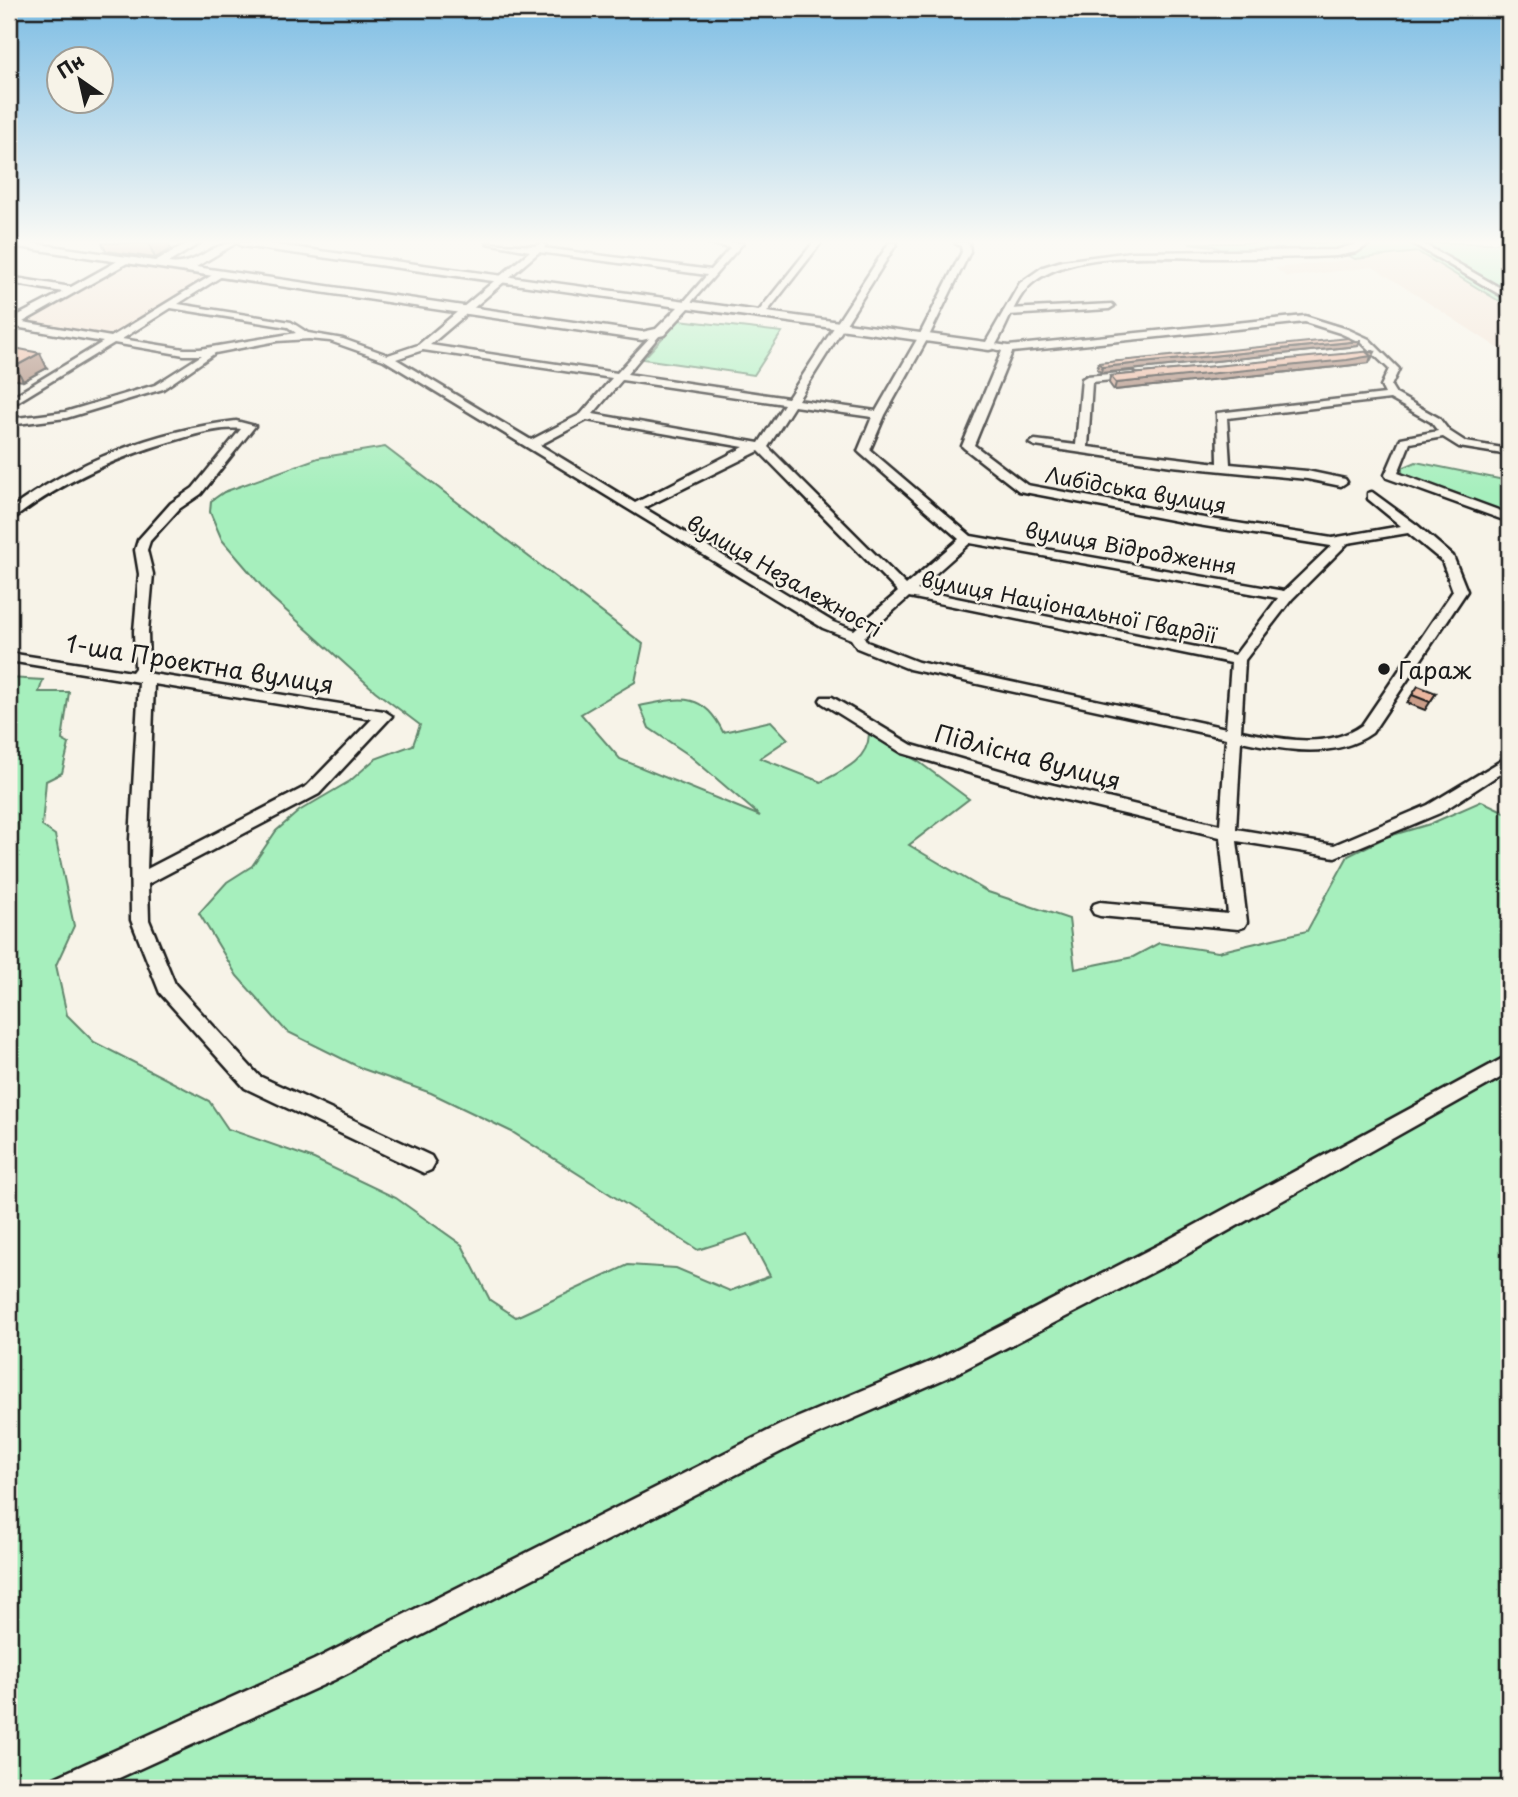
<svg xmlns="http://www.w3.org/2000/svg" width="1518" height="1797" font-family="'Playpen Sans',sans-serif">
<rect width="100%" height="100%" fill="#f7f3e8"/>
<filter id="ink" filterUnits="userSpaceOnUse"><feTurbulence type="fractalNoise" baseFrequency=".0143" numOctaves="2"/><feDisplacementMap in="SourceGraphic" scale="14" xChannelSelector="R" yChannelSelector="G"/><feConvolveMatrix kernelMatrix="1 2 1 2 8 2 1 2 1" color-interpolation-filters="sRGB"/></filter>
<g filter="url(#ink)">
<path fill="#f3e1d2" d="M 1418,252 L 1509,307 L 1509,355 L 1373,267 L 1287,277 L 1275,268 Z
M 124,263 L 209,276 L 114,335 L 23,320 Z"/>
<path fill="#a6efbd" stroke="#61866c" stroke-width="2" d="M 1189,243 L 1509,243 L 1509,307 L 1418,252 L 1355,259 L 1337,249 L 1224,251 L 1213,246 Z
M 679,320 L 782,332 L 754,375 L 643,359 Z
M 385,447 L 643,644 L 635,682 L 581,714 L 620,759 L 760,816 L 689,755 L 649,728 L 640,706 C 679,698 703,690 723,732 L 771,721 L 788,739 L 760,758 L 821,782 C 842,771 868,761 869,734 L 919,762 L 969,799 L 909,845 L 988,892 L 1069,919 L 1075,969 L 1133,957 L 1159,943 L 1218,952 L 1307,931 L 1348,856 L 1386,837 L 1430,824 L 1482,801 L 1509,814 L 1509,1788 L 9,1788 L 9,678 L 43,680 L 39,692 L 69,692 L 62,740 L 69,744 L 62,773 L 46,781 L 42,826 L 55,835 L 74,926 L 56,965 L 67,1015 L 94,1042 L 209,1101 L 228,1129 L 314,1159 L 396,1198 L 462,1245 L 490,1300 L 516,1317 L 628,1265 L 676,1268 L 730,1291 L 770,1276 L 748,1234 L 698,1250 L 512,1132 L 431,1093 L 363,1069 L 286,1031 L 237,976 L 199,913 L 227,882 L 252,866 L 276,831 L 299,811 L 350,781 L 375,759 L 413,745 L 420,725 L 375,691 L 271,597 L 222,540 L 210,512 L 211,501 L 224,492 L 318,458 Z
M 1416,462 L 1509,481 L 1509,516 L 1402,481 L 1402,468 Z"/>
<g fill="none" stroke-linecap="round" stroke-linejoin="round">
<defs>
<path id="minor" d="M 487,243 L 535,246 L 543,243 L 546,245 L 544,248 L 711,270 L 730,248 L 708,243 L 743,243 L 687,307 L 682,304 L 707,275 L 539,252 L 430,345 L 617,373 L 654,333 L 659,336 L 627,374 L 788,398 L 889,243 L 897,243 L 798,400 L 876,411 L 919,336 L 962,252 L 961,246 L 955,243 L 969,243 L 970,252 L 929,336 L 885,415 L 870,450 L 971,536 L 1284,591 L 1331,546 L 1198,525 L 1019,491 L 964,448 L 962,446 L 1002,351 L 984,346 L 989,343 L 1008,346 L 1305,316 L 1347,329 L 1369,339 L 1399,369 L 1391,386 L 1396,394 L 1439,418 L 1449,431 L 1466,442 L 1509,449 L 1509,455 L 1459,447 L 1443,437 L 1410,443 L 1398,473 L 1509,514 L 1509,522 L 1387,478 L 1385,475 L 1401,438 L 1438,431 L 1431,422 L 1390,399 L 1227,418 L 1230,464 L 1307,471 L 1345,479 L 1347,482 L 1341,486 L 1307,479 L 1172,466 L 1035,446 L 1029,443 L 1035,440 L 1076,445 L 1082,379 L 1087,376 L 1132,372 L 1137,375 L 1132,378 L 1092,382 L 1088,447 L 1218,463 L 1217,413 L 1385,394 L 1381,386 L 1389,369 L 1362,343 L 1340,333 L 1305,322 L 1012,352 L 974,445 L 1027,485 L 1198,517 L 1332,538 L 1401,526 L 1368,499 L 1368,493 L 1372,492 L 1417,525 L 1453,556 L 1467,591 L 1372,733 C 1335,760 1283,750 1241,741 L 1236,829 L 1334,845 L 1428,805 L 1509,756 L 1509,768 L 1440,813 L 1335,857 L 1237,841 L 1247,922 L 1244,927 L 1238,929 L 1100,916 L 1094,914 L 1091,909 L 1094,904 L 1100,902 L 1228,914 L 1220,837 L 1041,794 L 902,753 L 822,703 L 820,700 L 822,697 L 832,697 L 912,745 L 1041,782 L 1220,825 L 1226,738 L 909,669 L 857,648 L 851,639 L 823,628 L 384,360 L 330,341 L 309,339 L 277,341 L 215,353 L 163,389 L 66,418 L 9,425 L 9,419 L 65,412 L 155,385 L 202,355 L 184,355 L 114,343 L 9,407 L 9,399 L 103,342 L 15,327 L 9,329 L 9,320 L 63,292 L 9,283 L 9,277 L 71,287 L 123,258 L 129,258 L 129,262 L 23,322 L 111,337 L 219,271 L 224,274 L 222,276 L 178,304 L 291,322 L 308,333 L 343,339 L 388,355 L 418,345 L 530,251 ZM 171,308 L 288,327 L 296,333 L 200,349 L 184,349 L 122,339 ZM 423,350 L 612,378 L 581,414 L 531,440 L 396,359 ZM 622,380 L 784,404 L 759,443 L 593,414 ZM 794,406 L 872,417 L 858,451 L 860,453 L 959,539 L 906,585 L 768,447 ZM 587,420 L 744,447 L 635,503 L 540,445 ZM 759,451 L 898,592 L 854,630 L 833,622 L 644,508 ZM 1408,533 L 1442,561 L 1453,591 L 1362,725 C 1328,750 1280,739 1241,731 L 1245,660 L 1292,599 L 1348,543 ZM 970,543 L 1278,598 L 1235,655 L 917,590 ZM 909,597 L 1231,663 L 1226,728 L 918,662 L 867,642 L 864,637 Z
M 813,243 L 821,243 L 764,316 L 758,316 L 758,312 Z
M 1412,243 L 1422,243 L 1509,293 L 1509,300 Z
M 1112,304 L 1114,306 L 1109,309 L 1008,315 L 1003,312 L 1008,309 Z
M 236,421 L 255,426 L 201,494 L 179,509 L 150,541 L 147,550 L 153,574 L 148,631 L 149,668 L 146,673 L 384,711 L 392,716 L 319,794 L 148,884 L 149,920 L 175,984 L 259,1076 L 431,1156 L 435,1163 L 431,1170 L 424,1173 L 245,1088 L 160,993 L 131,920 L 130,840 L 139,682 L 9,661 L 9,653 L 132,672 L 135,668 L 134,631 L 139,574 L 135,550 L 138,540 L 171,503 L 193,488 L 241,429 C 222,427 201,433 183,438 C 120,455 65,480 13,519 L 9,520 L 9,510 C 74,462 155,430 236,421 ZM 154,684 L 372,719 L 307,786 L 147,869 Z
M 1509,1055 L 1509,1073 L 1180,1258 L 953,1375 L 798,1443 L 334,1680 L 97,1788 L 49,1788 L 54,1778 L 314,1660 L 780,1425 L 937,1359 L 1164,1242 Z"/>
<path id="major" d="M 9,243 L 31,243 L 155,261 L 188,243 L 200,243 L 168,263 C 198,267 208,243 236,243 L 196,267 L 642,332 L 656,329 L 678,307 L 242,246 L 237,243 L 262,243 L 986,342 L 1020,283 L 1043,267 L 1062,261 L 1131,252 L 1336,250 L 1359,243 L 1371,243 L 1357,252 L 1336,256 C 1295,258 1254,258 1213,258 C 1160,258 1080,249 1035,281 C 1014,296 1008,328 993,349 L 989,350 L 689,308 L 664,335 L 642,340 L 12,246 Z"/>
</defs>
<use href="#minor" stroke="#1c1c1c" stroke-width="5"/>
<use href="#major" stroke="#1c1c1c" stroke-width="5"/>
<use href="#minor" fill="#f7f3e8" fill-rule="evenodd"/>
<use href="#major" fill="#f7f3e8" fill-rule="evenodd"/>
</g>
<path fill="#ca9d89" stroke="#1c1c1c" stroke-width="2" d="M 102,243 L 168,243 L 171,249 L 155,258 L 106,251 Z
M 1360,341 L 1358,346 L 1101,373 L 1097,369 L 1099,363 Z
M 9,347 L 47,368 L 23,381 L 9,379 Z
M 1375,352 L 1369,363 L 1345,366 L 1114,390 L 1109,383 L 1110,376 Z
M 1436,693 L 1425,710 L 1407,703 L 1412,695 Z"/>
<path fill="#a47f6f" stroke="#1c1c1c" stroke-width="2" d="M 153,243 L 168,243 L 171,249 L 155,258 L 149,244 Z
M 1360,341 L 1358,346 L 1101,373 L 1102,367 Z
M 40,353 L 47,368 L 23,381 L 16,366 Z
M 1371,356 L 1369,363 L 1345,366 L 1114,390 L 1116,383 Z"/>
<path fill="#ebb69f" stroke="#1c1c1c" stroke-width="2" d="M 1349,338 L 1353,341 L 1360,341 L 1102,367 L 1099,363 Z
M 9,347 L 40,353 L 16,366 L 9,365 Z
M 1373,351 L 1375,352 L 1366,352 L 1371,356 L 1347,360 L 1116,383 L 1110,376 Z
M 1418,686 L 1436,693 L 1430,702 L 1412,695 Z"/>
</g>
<linearGradient id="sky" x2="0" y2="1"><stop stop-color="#7dbde4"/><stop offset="0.49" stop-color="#fbfaf5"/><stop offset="1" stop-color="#fbfaf5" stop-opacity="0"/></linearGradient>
<rect width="1518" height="494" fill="url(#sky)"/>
<circle fill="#1c1c1c" stroke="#f7f3e8" stroke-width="2.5" cx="1384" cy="669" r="7"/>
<g text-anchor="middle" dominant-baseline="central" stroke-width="5" stroke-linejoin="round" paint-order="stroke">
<g font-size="21" fill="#1c1c1c" stroke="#f7f3e8">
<text transform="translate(1136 489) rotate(10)">Либідська вулиця</text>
<text transform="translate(1131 547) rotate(10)">вулиця Відродження</text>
<text transform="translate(785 575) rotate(30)">вулиця Незалежності</text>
<text transform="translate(1069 606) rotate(11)">вулиця Національної Гвардії</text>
</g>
<g font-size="24" fill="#1c1c1c" stroke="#f7f3e8">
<text transform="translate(200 663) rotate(9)">1-ша Проектна вулиця</text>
<text transform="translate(1028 756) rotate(15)">Підлісна вулиця</text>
</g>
<g font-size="24" fill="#1c1c1c" stroke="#f7f3e8" text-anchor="start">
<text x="1398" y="669">Гараж</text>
</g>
</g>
<rect width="1518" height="1797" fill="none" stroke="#f7f3e8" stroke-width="35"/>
<rect x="18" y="18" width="1483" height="1762" fill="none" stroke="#1c1c1c" stroke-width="2.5" filter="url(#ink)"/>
<g transform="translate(80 80) rotate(326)"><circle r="33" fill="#f7f3e8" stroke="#9f9d96" stroke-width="2"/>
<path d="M0-5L12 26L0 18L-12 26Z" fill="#1c1c1c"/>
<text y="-10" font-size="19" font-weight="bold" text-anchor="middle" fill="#1c1c1c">Пн</text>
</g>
</svg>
